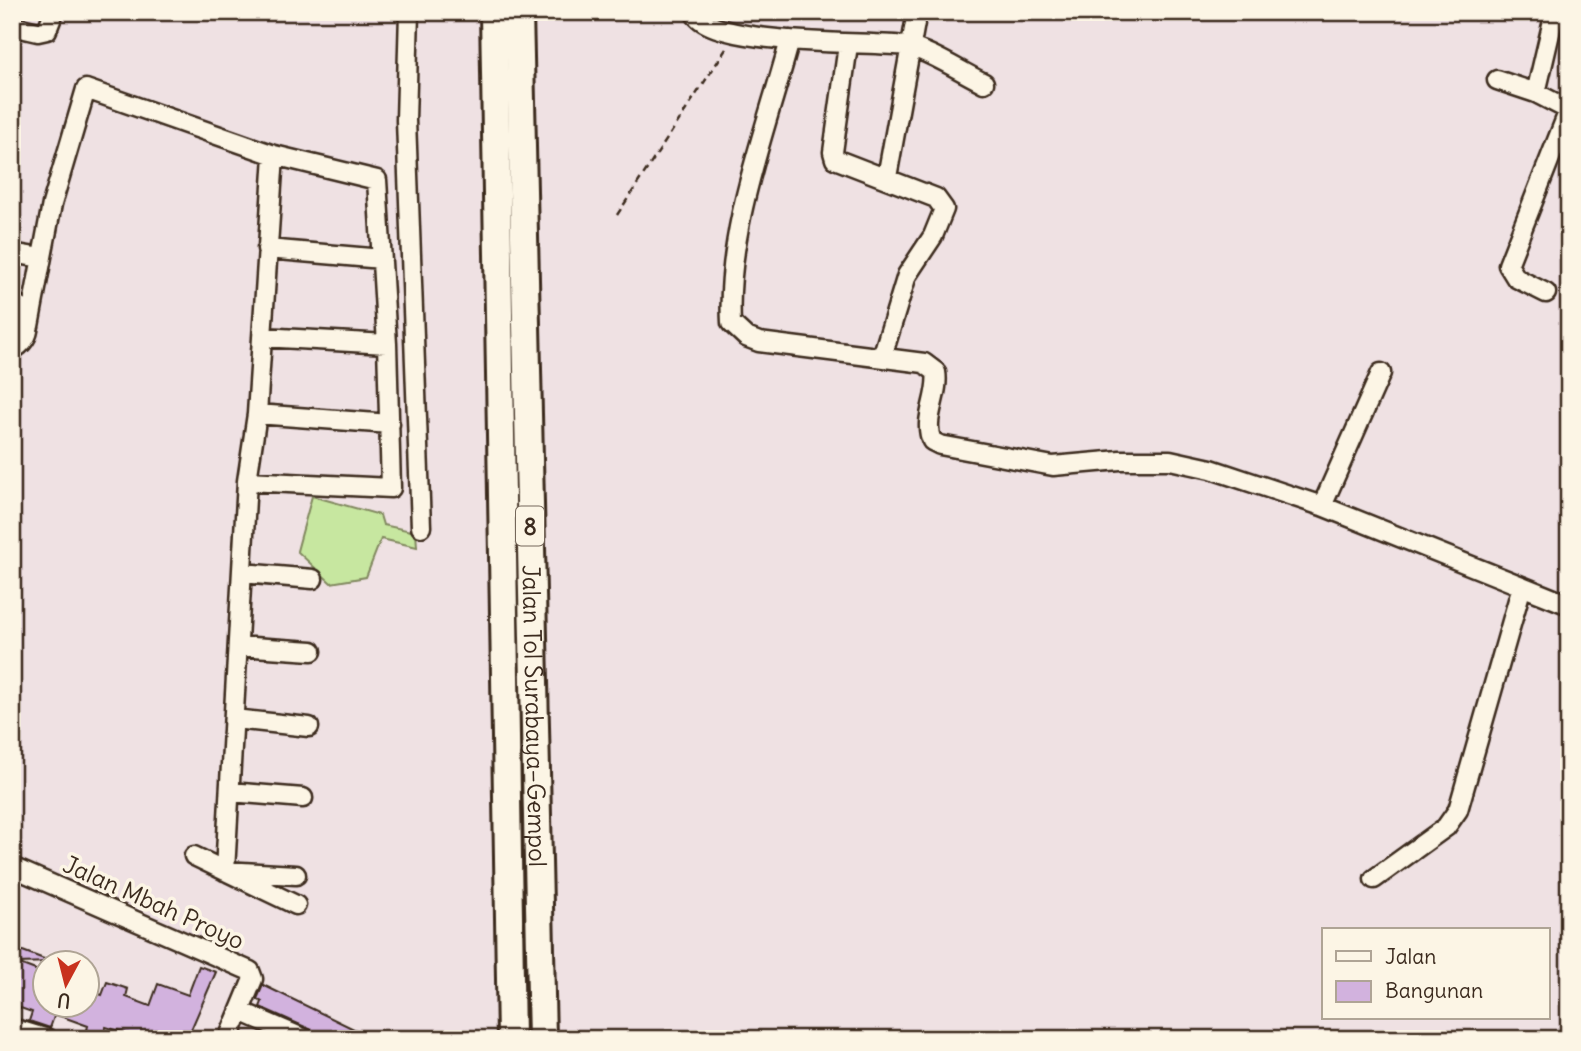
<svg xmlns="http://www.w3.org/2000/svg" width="1581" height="1051" font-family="Delius,sans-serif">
<rect width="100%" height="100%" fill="#efe1e3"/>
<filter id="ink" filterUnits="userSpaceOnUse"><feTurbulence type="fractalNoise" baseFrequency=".0143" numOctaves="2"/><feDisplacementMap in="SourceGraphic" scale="14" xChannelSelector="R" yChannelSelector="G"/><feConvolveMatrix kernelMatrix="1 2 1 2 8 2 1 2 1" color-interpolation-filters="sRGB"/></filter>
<g filter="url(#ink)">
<path fill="#c7e7a0" stroke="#81885f" stroke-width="2" d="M 312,496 L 380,515 L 383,525 L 416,532 L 417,547 L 381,539 L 366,577 L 331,583 L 297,551 Z"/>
<path fill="#d2b2de" stroke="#3b2a1e" stroke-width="2" d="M 12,947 L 52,962 L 17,963 L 46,974 L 46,1005 L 88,1005 L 88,990 L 102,995 L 107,982 L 128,989 L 126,997 L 150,1006 L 158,984 L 188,995 L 199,966 L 216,972 L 187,1039 L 147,1039 L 106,1027 L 103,1036 L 87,1030 L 88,1026 L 55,1014 L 50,1028 L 29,1021 L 32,1012 L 12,1005 Z
M 263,985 L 356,1030 L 352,1039 L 322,1039 L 310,1029 L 260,1007 L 262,1002 L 257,999 Z"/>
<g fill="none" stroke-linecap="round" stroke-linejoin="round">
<defs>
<path id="minor" d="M 409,12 L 406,120 L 421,527
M 694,12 C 710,47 868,41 906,46 C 928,50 963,73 984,83
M 12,26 L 38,32 L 47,30 L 54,12
M 790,40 C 766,130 726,230 731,323 L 746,337 L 759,342 L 924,363 L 936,372 C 940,395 922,419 932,441 L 940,445 L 1053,466 L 1120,460 L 1170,460 L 1211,469 L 1322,506 L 1569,605
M 848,45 L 833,152 L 835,159 L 936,198 L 944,209 L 933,236 L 907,275 L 882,357
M 1497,80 L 1536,93 L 1569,110 L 1508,265 L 1516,278 L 1546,293
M 1536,93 L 1555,12
M 887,177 L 917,12
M 267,249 L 382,259
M 12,253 L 41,258
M 12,302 C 34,313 34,339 12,350
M 29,326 L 52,204 L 86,89 L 274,155
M 262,337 L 387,344
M 257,414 L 390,424
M 247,481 L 391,488 L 387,344 L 377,180 L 274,155 L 257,414 L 247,481 L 225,871 L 296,875
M 1322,506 L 1381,373
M 242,573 L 313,579
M 238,646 L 312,651
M 234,719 L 309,727
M 230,792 L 303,798
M 194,856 L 296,905
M 12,867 L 250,971 L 253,979 L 228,1039
M 1374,879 L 1446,827 L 1458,810 L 1522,586
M 240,1011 L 305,1039
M 12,1028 L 48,1039"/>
<g id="highway">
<path d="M 494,12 L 511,1039"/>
<path id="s1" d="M 519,12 L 542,1039"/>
</g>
</defs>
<use href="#minor" stroke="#3b2a1e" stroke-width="23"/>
<use href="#highway" stroke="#3b2a1e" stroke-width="32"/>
<path stroke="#3b2a1e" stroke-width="2.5" stroke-dasharray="7 5" stroke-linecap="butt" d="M 617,215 L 726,49"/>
<use href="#minor" stroke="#fcf5e5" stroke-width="18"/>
<use href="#highway" stroke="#fcf5e5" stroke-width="26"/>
</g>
</g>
<g text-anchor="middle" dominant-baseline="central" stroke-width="7" stroke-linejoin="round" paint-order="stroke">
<rect fill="#fcf5e5" stroke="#75675a" stroke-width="2" x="516" y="506.5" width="28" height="39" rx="5"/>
<g font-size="23" font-weight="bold" fill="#3b2a1e">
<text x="530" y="526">8</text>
</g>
<g font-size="24" fill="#3b2a1e" stroke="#fcf5e5">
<text stroke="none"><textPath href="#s1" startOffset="704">Jalan Tol Surabaya–Gempol</textPath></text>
<text transform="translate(154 902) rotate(24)">Jalan Mbah Proyo</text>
</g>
</g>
<rect width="1581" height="1051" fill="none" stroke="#fcf5e5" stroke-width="42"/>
<rect x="21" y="21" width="1539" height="1009" fill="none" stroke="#3b2a1e" stroke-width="2.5" filter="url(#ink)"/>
<rect x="1322" y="928" width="228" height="91" fill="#fcf5e5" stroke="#afa495" stroke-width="2"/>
<rect x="1336" y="951" width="35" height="10" fill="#fcf5e5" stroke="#afa495" stroke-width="2"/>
<text x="1385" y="964" font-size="21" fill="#3b2a1e">Jalan</text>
<rect x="1336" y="981" width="35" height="21" fill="#d2b2de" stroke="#afa495" stroke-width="2"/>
<text x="1385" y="998" font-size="21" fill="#3b2a1e">Bangunan</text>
<g transform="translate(66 984) rotate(187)"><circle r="33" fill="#fcf5e5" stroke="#afa495" stroke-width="2"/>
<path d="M0-5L12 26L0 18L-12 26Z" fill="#c8321e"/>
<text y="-10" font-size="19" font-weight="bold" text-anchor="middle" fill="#3b2a1e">U</text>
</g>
</svg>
